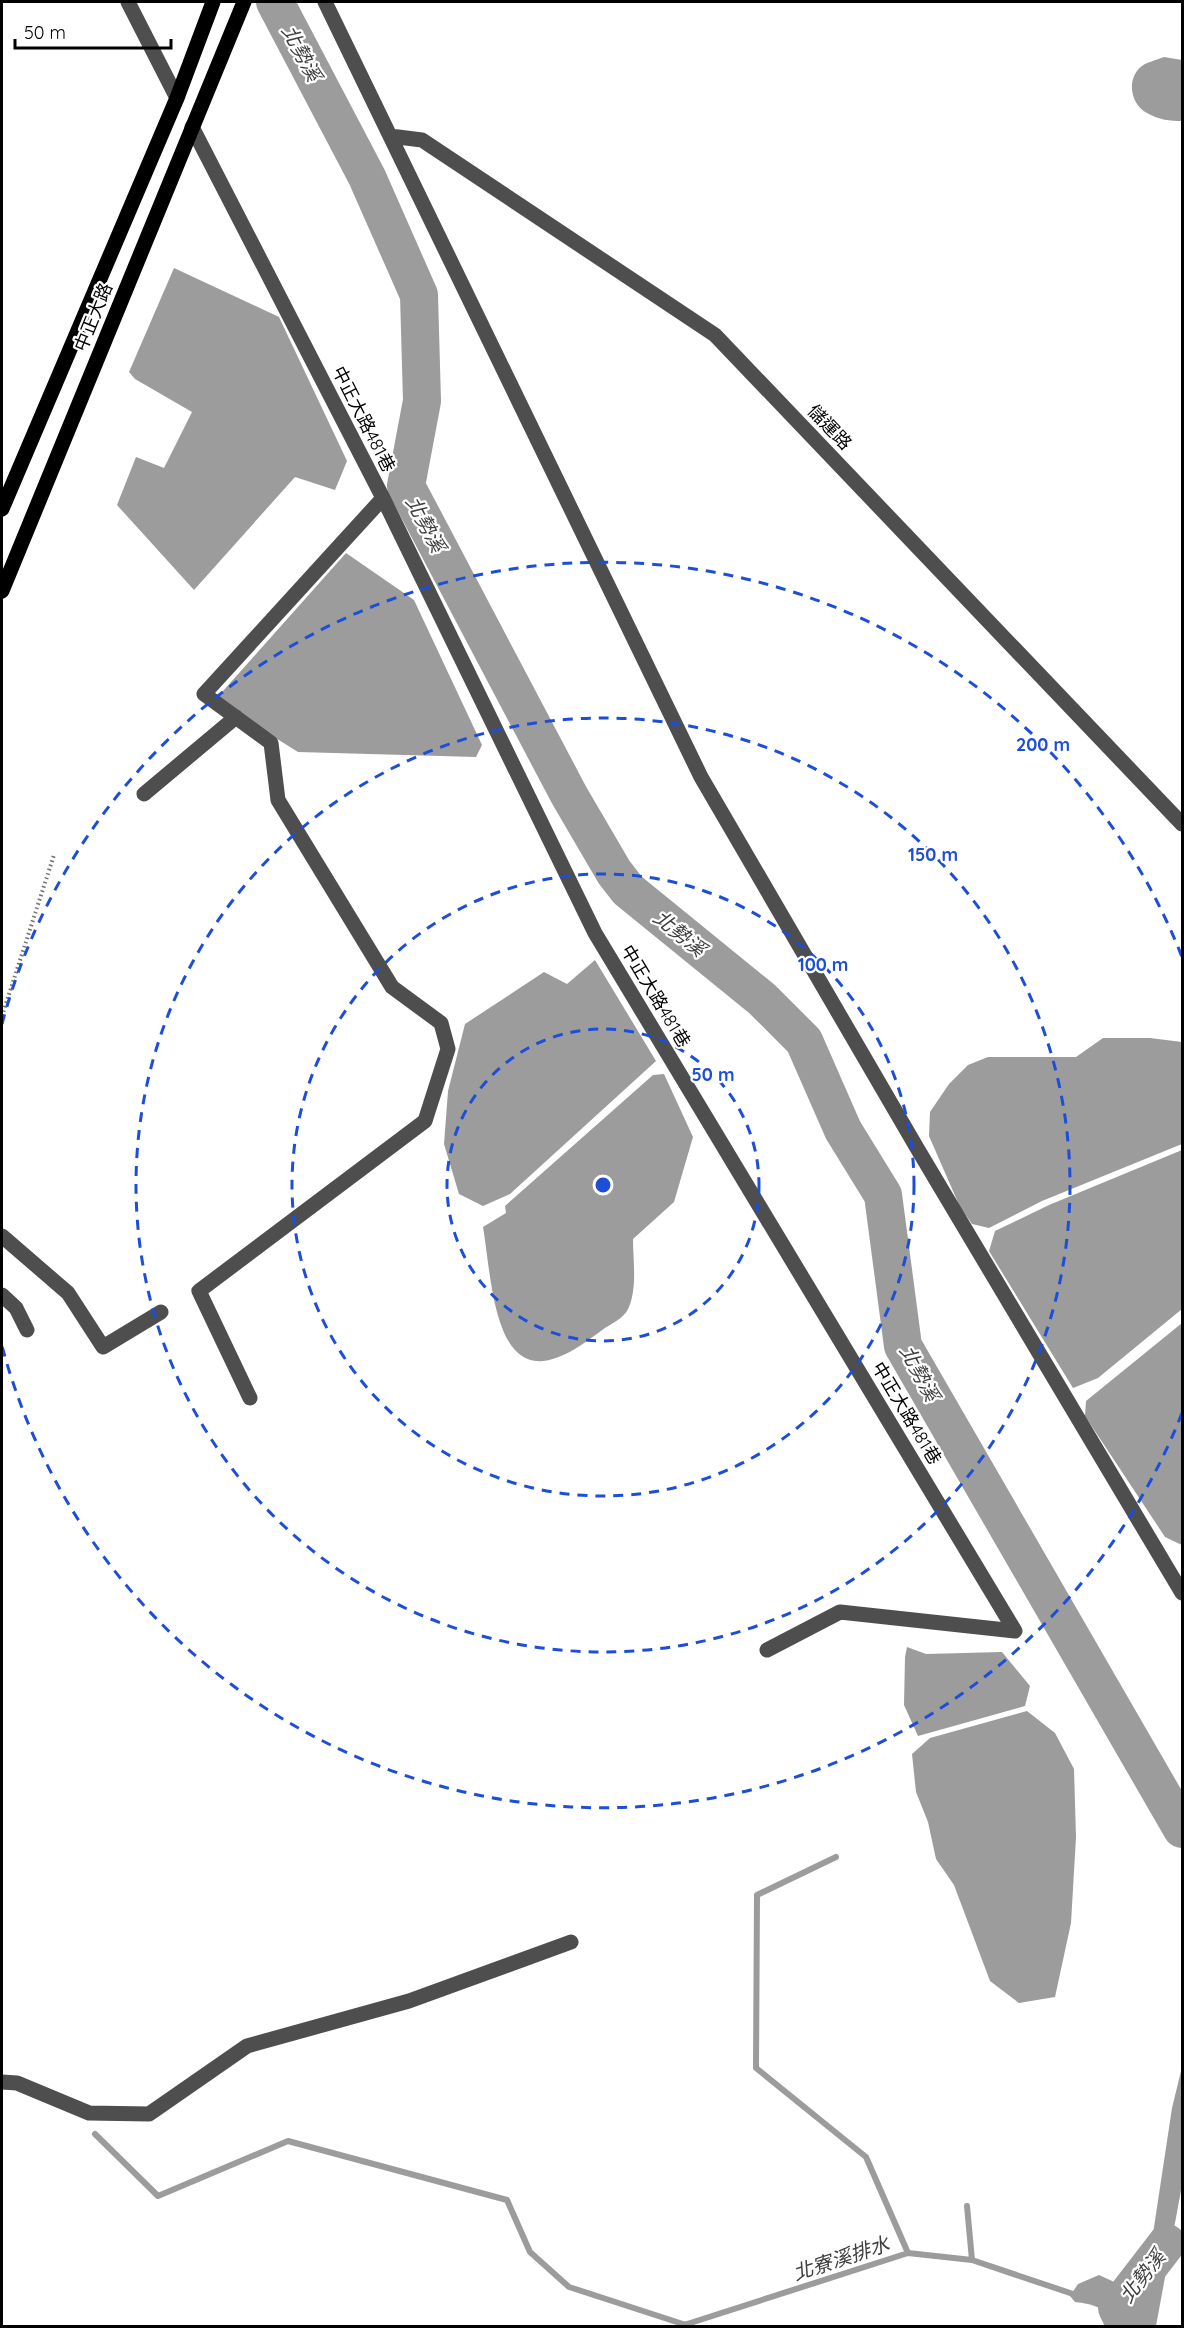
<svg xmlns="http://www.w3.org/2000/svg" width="1184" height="2328" font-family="Quicksand,'Noto Sans TC',sans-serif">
<rect width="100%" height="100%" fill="#fff"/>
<path fill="#9c9c9c" d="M 1164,57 L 1182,60 L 1182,121 C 1170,121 1159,120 1147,113 C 1130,104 1126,78 1142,66 C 1147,62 1157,60 1164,57 Z
M 174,268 L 279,317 L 347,461 L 335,490 L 295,477 L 194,590 L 117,505 L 136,457 L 164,468 L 192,412 L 135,379 L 129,372 Z
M 346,553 L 414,600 L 482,745 L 476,757 L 298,752 L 215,700 Z
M 595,960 L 656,1061 L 510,1194 L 483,1206 L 459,1194 L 444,1144 L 448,1091 L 465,1024 L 544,972 L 567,984 Z
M 1103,1038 L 1150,1038 L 1182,1042 L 1182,1144 L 1042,1201 L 989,1228 L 972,1224 L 960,1207 L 929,1136 L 930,1112 L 949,1084 L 968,1065 L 988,1057 L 1076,1057 Z
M 664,1074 L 693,1137 L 674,1202 L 633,1239 C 633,1261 638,1291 627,1311 C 623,1318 611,1324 605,1328 C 583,1344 541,1379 515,1350 C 492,1325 489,1262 483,1227 L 506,1213 L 505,1206 L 653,1075 Z
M 1182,1150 L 1182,1309 L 1098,1378 L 1073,1388 L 989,1251 L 995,1231 L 1049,1205 Z
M 1182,1323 L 1182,1545 L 1165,1537 L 1085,1416 L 1086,1401 Z
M 907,1647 L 926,1654 L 1002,1652 L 1030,1686 L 1025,1706 L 918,1736 L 904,1705 L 905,1657 Z
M 1027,1711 L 1055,1733 L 1074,1769 L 1076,1837 L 1071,1923 L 1055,1997 L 1019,2003 L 990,1981 L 954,1885 L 936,1859 L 928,1822 L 916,1792 L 912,1754 L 930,1738 Z
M 1182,2067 L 1182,2185 L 1156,2326 L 1116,2326 C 1108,2308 1093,2304 1075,2302 L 1070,2296 L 1078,2284 L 1099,2275 L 1134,2291 L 1151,2247 L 1172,2108 Z"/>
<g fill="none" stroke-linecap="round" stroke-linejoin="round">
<path stroke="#9c9c9c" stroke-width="6" d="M 836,1857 L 757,1895 L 756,2068 L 866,2157 L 908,2253
M 95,2134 L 158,2196 L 288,2141 L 507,2200 L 530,2252 L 569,2287 L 686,2325
M 967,2206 L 972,2260
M 684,2325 L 908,2253 L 972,2260 L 1079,2296"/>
<path stroke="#9c9c9c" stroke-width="38" d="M 275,2 L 367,177 L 419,295 L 422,401 L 406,486 L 569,795 L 614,872 L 628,890 L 762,999 L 804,1041 L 843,1130 L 883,1195 L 903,1346 L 1182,1829
M 1126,2326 L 1117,2308 L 1167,2243"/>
<path stroke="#707070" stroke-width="4" stroke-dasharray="1.5 3" stroke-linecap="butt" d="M 2,1016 L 54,855"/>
<path stroke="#4e4e4e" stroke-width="15" d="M 128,2 L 177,98
M 325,2 L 701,777 L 917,1148 L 1182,1593
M 192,127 L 383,498 L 595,933 L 1015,1631 L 840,1612 L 767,1650
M 390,136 L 422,140 L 715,335 L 1182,824
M 144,794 L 236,717
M 2,1236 L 68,1293 L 103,1347 L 161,1312
M 2,1295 L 16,1308 L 27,1330
M 250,1398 L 199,1291 L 425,1121 L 448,1049 L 441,1023 L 392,987 L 278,800 L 271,743 L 204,694 L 383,498
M 2,2082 L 17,2083 L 89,2113 L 149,2114 L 247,2046 L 409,2001 L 571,1942"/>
<path stroke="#000" stroke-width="15" d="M 2,509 L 177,98 L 213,2
M 2,591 L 244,2"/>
</g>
<g fill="none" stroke="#1d4ed8" stroke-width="3" stroke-dasharray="10 8">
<circle cx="603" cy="1185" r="156"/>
<circle cx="603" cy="1185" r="311"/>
<circle cx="603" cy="1185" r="467"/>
<path d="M1182 1413A622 622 0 0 1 2 1346M2 1024A622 622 0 0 1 1182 957"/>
</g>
<g text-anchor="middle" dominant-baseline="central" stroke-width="4.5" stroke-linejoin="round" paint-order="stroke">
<g font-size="18" fill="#000" stroke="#fff">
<text transform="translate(93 317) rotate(-68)">中正大路</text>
<text transform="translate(364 419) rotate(63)">中正大路481巷</text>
<text transform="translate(830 427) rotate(46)">儲運路</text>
<text transform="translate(656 996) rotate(59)">中正大路481巷</text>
<text transform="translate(907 1413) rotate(59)">中正大路481巷</text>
</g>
<g font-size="20" font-style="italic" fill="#3d3d3d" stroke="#fff">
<text transform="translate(302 53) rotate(62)">北勢溪</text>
<text transform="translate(426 524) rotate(62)">北勢溪</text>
<text transform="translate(680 933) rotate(39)">北勢溪</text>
<text transform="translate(920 1373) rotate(62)">北勢溪</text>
<text transform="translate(841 2258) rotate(-18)">北寮溪排水</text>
<text transform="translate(1142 2276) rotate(-52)">北勢溪</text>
</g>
</g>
<circle cx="603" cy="1185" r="9" fill="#1d4ed8" stroke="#fff" stroke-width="3"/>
<g font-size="18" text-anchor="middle" font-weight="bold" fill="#1d4ed8" stroke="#fff" stroke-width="4.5" stroke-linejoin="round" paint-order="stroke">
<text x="1043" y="751">200 m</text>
<text x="933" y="861">150 m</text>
<text x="823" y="971">100 m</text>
<text x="713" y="1081">50 m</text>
</g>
<rect width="1184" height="2328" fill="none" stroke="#000000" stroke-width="6"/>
<path d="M15 39v9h156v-9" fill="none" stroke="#000000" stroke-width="3"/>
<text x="24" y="39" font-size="18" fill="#000000" stroke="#ffffff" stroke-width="4.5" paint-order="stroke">50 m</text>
</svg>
